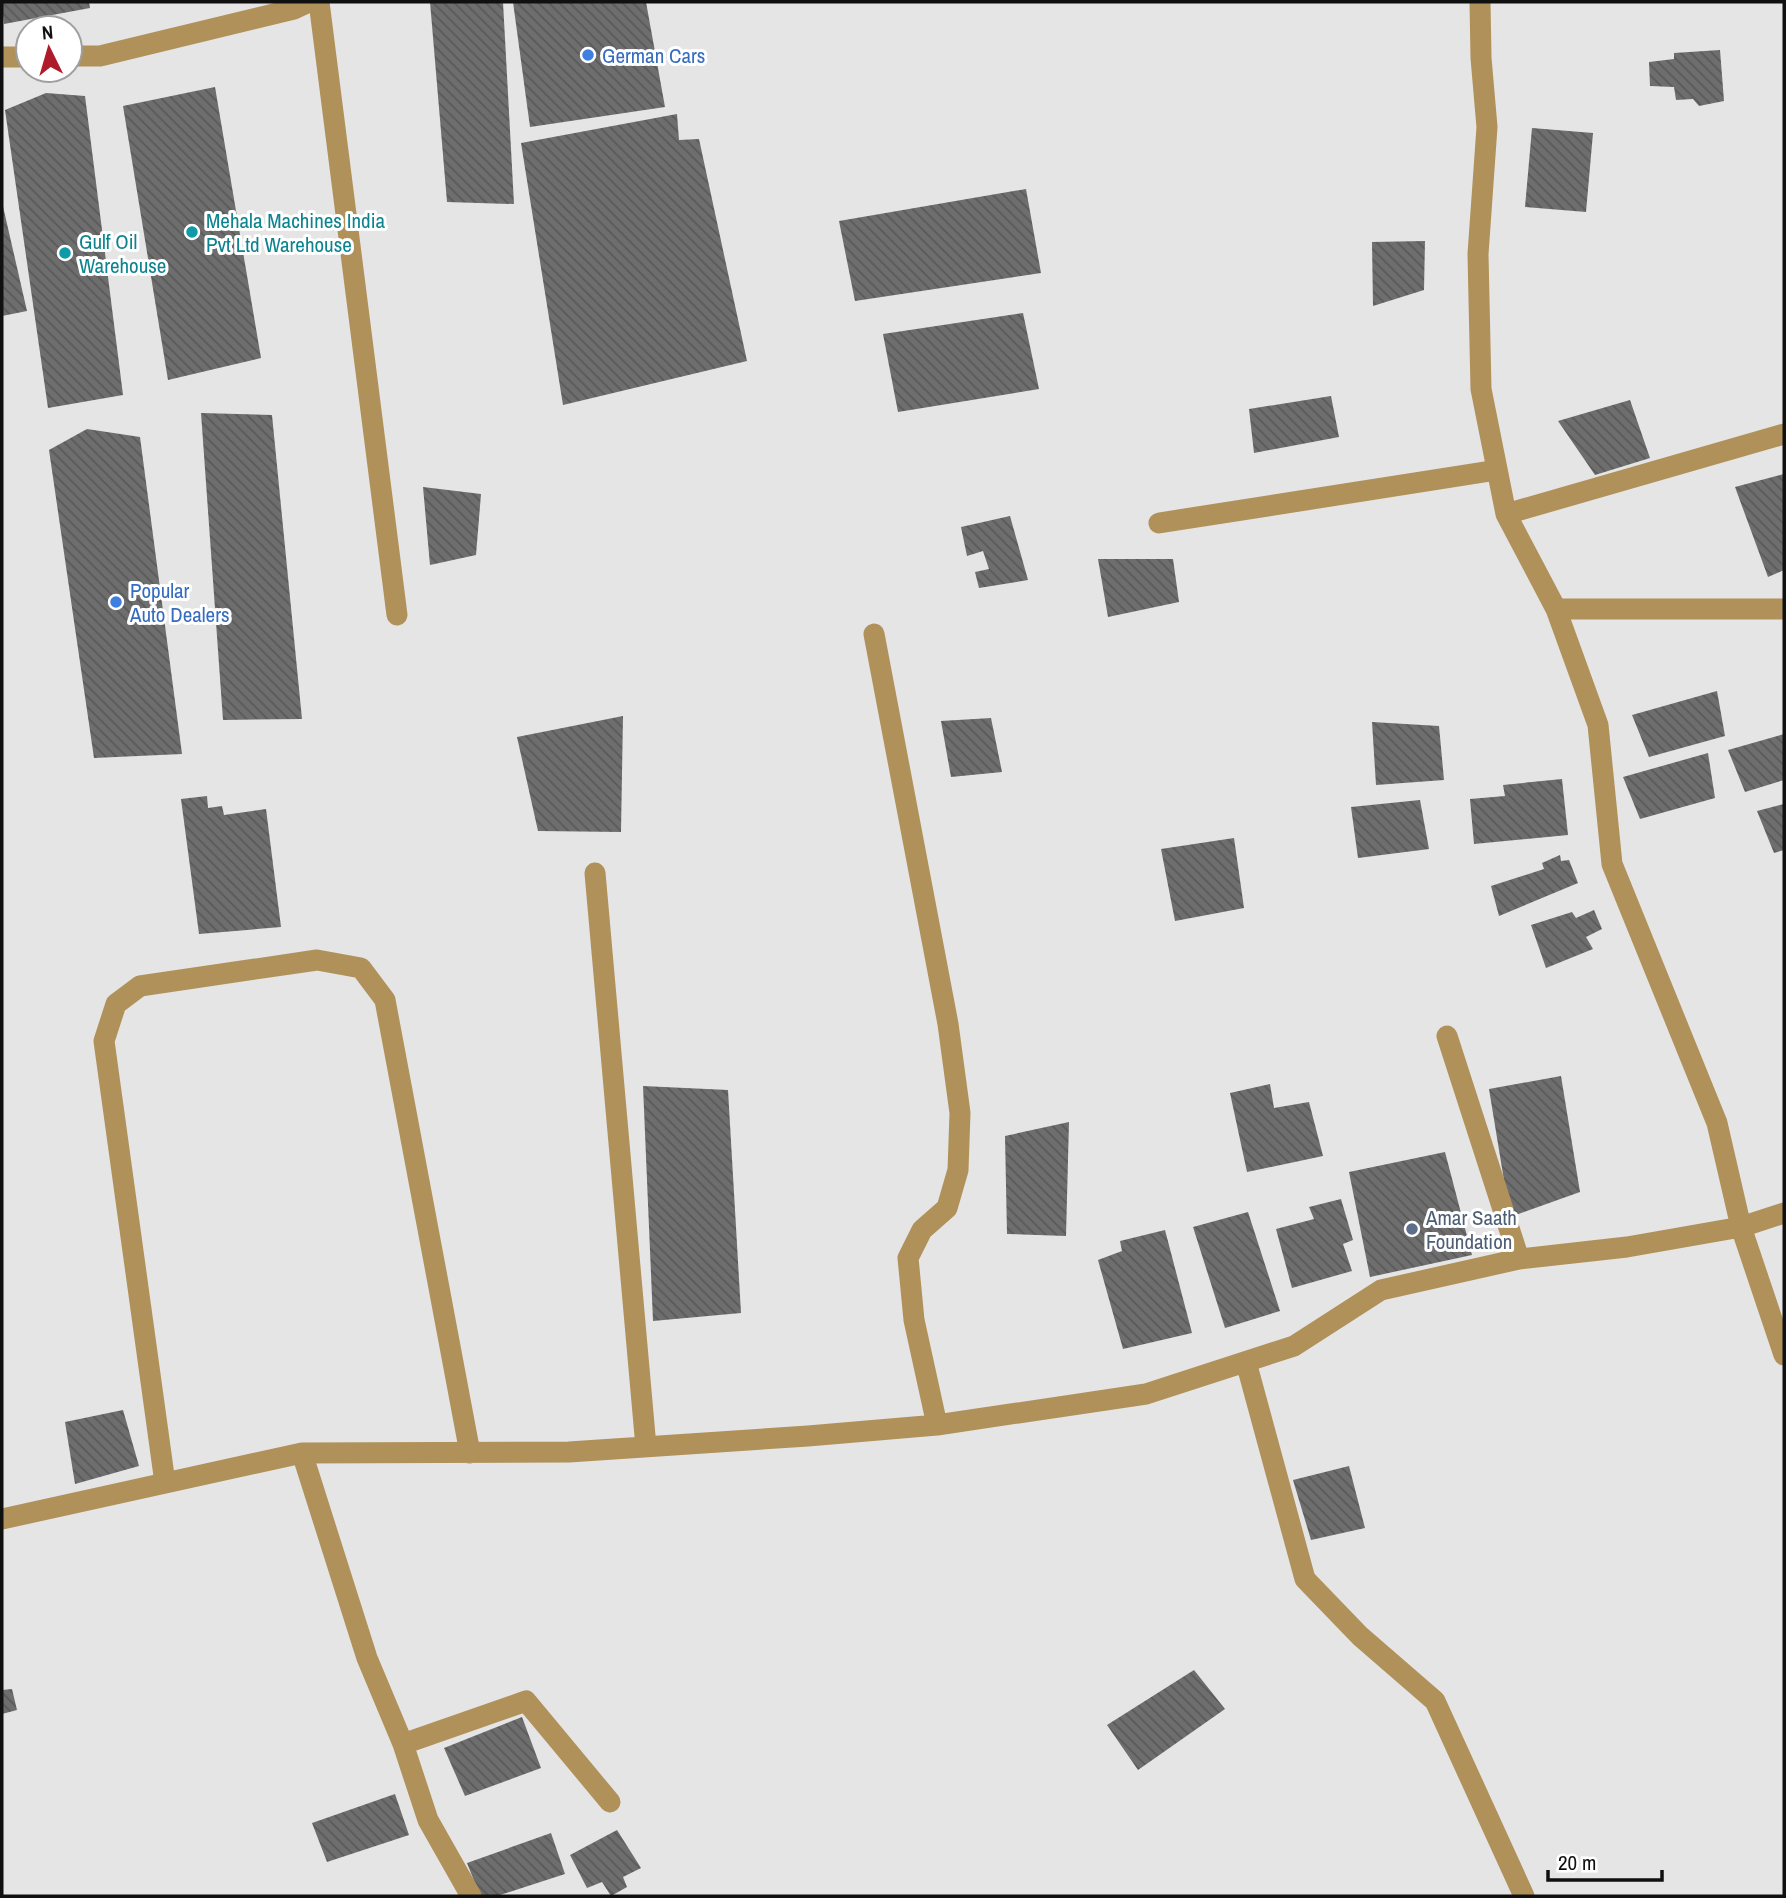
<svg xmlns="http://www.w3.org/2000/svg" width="1786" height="1898" font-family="'Archivo Narrow',sans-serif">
<defs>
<pattern id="building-back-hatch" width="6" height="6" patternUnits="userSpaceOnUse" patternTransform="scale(1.75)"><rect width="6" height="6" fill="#6e6e6f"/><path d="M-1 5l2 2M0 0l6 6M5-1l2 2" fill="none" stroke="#59595a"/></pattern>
</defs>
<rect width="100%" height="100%" fill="#e5e5e6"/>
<path fill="url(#building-back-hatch)" d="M 2,2 L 89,2 L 90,8 L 4,24 Z
M 430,2 L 503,2 L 514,204 L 447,202 Z
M 513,2 L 646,2 L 665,107 L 530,127 Z
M 1720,50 L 1724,101 L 1699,106 L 1693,99 L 1676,100 L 1674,87 L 1650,86 L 1649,62 L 1674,59 L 1674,53 Z
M 215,87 L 261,358 L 168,380 L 123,106 Z
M 46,93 L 85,96 L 123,395 L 48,408 L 5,110 Z
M 677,114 L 679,140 L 699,139 L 747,361 L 563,405 L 521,143 Z
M 1532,128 L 1593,133 L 1586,212 L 1525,207 Z
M 1026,189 L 1041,273 L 855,301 L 839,221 Z
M 2,202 L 27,311 L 2,316 Z
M 1425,241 L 1424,290 L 1373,306 L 1372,242 Z
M 1023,313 L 1039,389 L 898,412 L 883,334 Z
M 1331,396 L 1339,437 L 1254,453 L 1249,409 Z
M 1630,400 L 1650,458 L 1595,475 L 1558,421 Z
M 201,413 L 272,415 L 302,719 L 223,720 Z
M 87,429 L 140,437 L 182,754 L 94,758 L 49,450 Z
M 1784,474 L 1784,570 L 1768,577 L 1735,487 Z
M 423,487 L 481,494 L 476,555 L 430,565 Z
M 1010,516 L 1028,580 L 979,588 L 975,572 L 989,569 L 983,551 L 967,556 L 961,527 Z
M 1098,559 L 1173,559 L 1179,602 L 1108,617 Z
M 1717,691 L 1725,736 L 1649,757 L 1632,715 Z
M 623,716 L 621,832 L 538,831 L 517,737 Z
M 991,718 L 1002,772 L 951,777 L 941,721 Z
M 1372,722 L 1439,726 L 1444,780 L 1376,785 Z
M 1784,734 L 1784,780 L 1745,792 L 1728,750 Z
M 1708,753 L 1715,798 L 1640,819 L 1623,777 Z
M 1562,779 L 1568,835 L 1474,844 L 1470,799 L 1505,796 L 1503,785 Z
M 207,796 L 208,808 L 222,806 L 224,815 L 266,809 L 281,927 L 199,934 L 181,799 Z
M 1420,800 L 1429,849 L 1358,858 L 1351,807 Z
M 1784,804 L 1784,850 L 1774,853 L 1757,811 Z
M 1234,838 L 1244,908 L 1175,921 L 1161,849 Z
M 1560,855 L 1561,861 L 1569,860 L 1578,883 L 1499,916 L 1491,886 L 1544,869 L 1542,863 Z
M 1594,910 L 1602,929 L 1586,937 L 1593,949 L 1546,968 L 1531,925 L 1572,912 L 1576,918 Z
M 1561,1076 L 1580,1192 L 1510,1217 L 1489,1089 Z
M 1270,1084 L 1274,1108 L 1309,1102 L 1323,1156 L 1247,1172 L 1230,1093 Z
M 643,1086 L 728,1090 L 741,1313 L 653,1321 Z
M 1069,1122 L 1066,1236 L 1007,1234 L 1005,1136 Z
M 1445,1152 L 1472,1255 L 1370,1277 L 1349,1172 Z
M 1341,1199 L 1353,1240 L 1343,1244 L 1352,1271 L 1292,1288 L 1276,1229 L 1314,1219 L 1309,1207 Z
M 1248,1212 L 1280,1311 L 1225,1328 L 1193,1227 Z
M 1165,1230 L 1192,1333 L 1123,1349 L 1098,1260 L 1122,1251 L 1120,1241 Z
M 123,1410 L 139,1466 L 75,1484 L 65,1422 Z
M 1349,1466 L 1365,1528 L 1311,1540 L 1293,1480 Z
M 1194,1670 L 1225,1709 L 1138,1770 L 1107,1725 Z
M 12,1689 L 17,1710 L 2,1714 L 2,1690 Z
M 522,1717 L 541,1768 L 465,1796 L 444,1748 Z
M 395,1794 L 409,1835 L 327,1862 L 312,1823 Z
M 617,1830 L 641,1868 L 623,1877 L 627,1887 L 611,1896 L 602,1882 L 587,1888 L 570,1855 Z
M 551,1833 L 565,1874 L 497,1896 L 480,1896 L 467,1863 Z"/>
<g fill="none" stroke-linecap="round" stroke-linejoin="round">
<path stroke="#b09159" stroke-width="21" d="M 319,2 L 397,615
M 1480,2 L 1481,58 L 1487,127 L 1478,254 L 1481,389 L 1506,514 L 1556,609 L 1598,725 L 1612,864 L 1717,1123 L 1741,1227 L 1784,1355
M 70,56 L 100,56 L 294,9 L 309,2
M 2,57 L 28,57
M 1506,514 L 1784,434
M 1159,523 L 1497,470
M 1556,609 L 1784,609
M 874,634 L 948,1024 L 960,1113 L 958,1170 L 947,1208 L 922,1230 L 908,1258 L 914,1320 L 937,1425
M 595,873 L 646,1447
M 1447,1036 L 1519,1259
M 1246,1362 L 1305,1579 L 1360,1636 L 1435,1701 L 1524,1896
M 302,1453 L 367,1658 L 403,1744 L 428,1820 L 471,1896
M 165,1483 L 104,1041 L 116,1004 L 140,986 L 317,960 L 361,968 L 385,1000 L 470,1453
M 2,1519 L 302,1453 L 569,1452 L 808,1436 L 937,1425 L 1146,1394 L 1294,1346 L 1381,1290 L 1519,1259 L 1627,1247 L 1741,1227 L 1784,1213
M 403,1744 L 526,1701 L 610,1802"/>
</g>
<g fill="#3f7fe0" stroke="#fff" stroke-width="2.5">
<circle cx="588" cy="55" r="7"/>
<circle cx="116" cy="602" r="7"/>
</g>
<g fill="#0f9aa8" stroke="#fff" stroke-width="2.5">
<circle cx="192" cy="232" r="7"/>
<circle cx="65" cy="253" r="7"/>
</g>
<circle fill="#5c6f8a" stroke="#fff" stroke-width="2.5" cx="1412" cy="1229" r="7"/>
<g text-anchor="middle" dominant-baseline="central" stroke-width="6" stroke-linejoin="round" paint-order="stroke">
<g font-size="21" fill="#366cbe" stroke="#fff" text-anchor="start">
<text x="602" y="55">German Cars</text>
<text x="130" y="590">Popular<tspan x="130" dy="24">Auto Dealers</tspan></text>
</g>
<g font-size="21" fill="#0d838f" stroke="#fff" text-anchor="start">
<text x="206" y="220">Mehala Machines India<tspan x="206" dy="24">Pvt Ltd Warehouse</tspan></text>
<text x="79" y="241">Gulf Oil<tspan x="79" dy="24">Warehouse</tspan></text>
</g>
<g font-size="21" fill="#4e5e75" stroke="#fff" text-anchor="start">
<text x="1426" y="1217">Amar Saath<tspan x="1426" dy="24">Foundation</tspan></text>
</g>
</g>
<rect width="1786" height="1898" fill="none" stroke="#101011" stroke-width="7"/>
<g transform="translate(49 49) rotate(355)"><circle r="33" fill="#ffffff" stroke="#9f9fa0" stroke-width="2"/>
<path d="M0-5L12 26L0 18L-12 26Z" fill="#ae1b2b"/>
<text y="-10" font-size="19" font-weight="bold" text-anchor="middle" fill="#101011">N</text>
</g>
<path d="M1548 1870v10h114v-10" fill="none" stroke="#101011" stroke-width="3.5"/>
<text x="1558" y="1870" font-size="21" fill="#101011" stroke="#ffffff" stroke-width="5" paint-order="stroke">20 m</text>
</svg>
